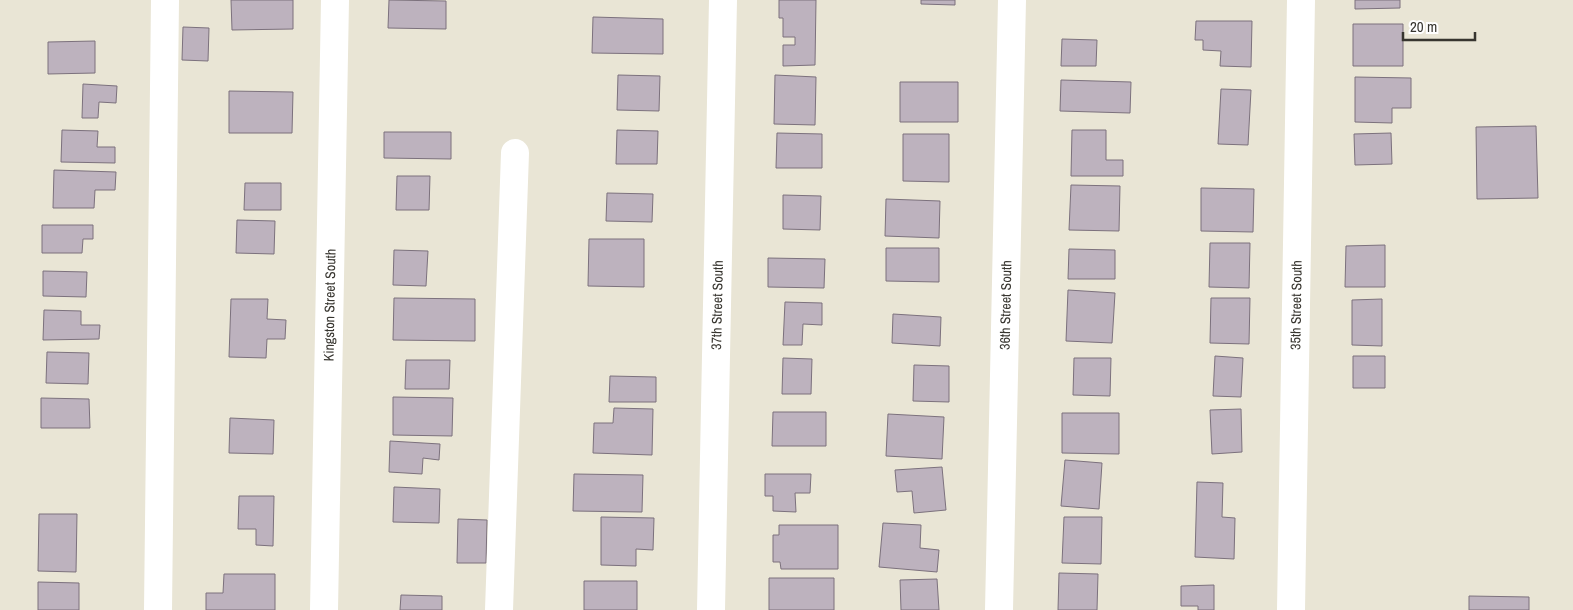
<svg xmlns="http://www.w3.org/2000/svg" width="1573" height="610" font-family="'Archivo Narrow',sans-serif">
<rect width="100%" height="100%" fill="#e9e5d5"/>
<path fill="#bdb2be" stroke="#7c717d" d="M 231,0 L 293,0 L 293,29 L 232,30 Z
M 389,0 L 446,1 L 446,29 L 388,28 Z
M 779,0 L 816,0 L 815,65 L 783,66 L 783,45 L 795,45 L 795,37 L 783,37 L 783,18 L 779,18 Z
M 921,0 L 955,0 L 955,5 L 921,4 Z
M 1355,0 L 1400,0 L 1400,8 L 1355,9 Z
M 593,17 L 663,19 L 663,54 L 592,53 Z
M 1196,21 L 1252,21 L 1251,67 L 1220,66 L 1221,51 L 1203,50 L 1203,40 L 1195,40 Z
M 1353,24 L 1403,24 L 1403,66 L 1353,66 Z
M 183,27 L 209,28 L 208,61 L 182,60 Z
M 1062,39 L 1097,40 L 1096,66 L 1061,66 Z
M 95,41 L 95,73 L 48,74 L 48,42 Z
M 618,75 L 660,76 L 659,111 L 617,110 Z
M 775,75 L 816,77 L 815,125 L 774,124 Z
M 1355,77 L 1411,78 L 1411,108 L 1392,108 L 1392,123 L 1355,122 Z
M 1061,80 L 1131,82 L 1130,113 L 1060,111 Z
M 900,82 L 958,82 L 958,122 L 900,122 Z
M 83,84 L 117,86 L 116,103 L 99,102 L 98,118 L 82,118 Z
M 1221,89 L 1251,90 L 1248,145 L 1218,144 Z
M 229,91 L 293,92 L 292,133 L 229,133 Z
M 1536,126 L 1538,198 L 1477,199 L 1476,127 Z
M 62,130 L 98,131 L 97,147 L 115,147 L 115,163 L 61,162 Z
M 617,130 L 658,131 L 657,164 L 616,164 Z
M 1072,130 L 1106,130 L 1106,160 L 1123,160 L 1123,176 L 1071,176 Z
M 384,132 L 451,132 L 451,159 L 384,158 Z
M 777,133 L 822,134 L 822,168 L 776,168 Z
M 1391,133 L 1392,164 L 1355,165 L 1354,134 Z
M 903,134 L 949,134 L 949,182 L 903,181 Z
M 54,170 L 116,172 L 115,190 L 95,190 L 94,208 L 53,208 Z
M 397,176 L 430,176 L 429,210 L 396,210 Z
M 245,183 L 281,183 L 281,210 L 244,210 Z
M 1071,185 L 1120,186 L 1119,231 L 1069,230 Z
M 1201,188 L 1254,189 L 1253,232 L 1201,231 Z
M 607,193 L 653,194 L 652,222 L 606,221 Z
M 783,195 L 821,196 L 820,230 L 783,229 Z
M 886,199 L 940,201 L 939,238 L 885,236 Z
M 237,220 L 275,221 L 274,254 L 236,253 Z
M 42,225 L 93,225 L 93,239 L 83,239 L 82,253 L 42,253 Z
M 589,239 L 644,239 L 644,287 L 588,286 Z
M 1210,243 L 1250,243 L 1249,288 L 1209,287 Z
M 1385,245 L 1385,287 L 1345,287 L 1346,246 Z
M 886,248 L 939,248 L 939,282 L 886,281 Z
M 1069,249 L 1115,250 L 1115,279 L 1068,279 Z
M 394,250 L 428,251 L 426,286 L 393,285 Z
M 768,258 L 825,259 L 824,288 L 768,287 Z
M 43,271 L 87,272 L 86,297 L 43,296 Z
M 1068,290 L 1115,293 L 1112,343 L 1066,341 Z
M 394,298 L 475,299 L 475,341 L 393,340 Z
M 1211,298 L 1250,298 L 1249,344 L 1210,343 Z
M 231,299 L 268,299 L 267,319 L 286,320 L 285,339 L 267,339 L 266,358 L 229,357 Z
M 1382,299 L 1382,346 L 1352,345 L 1352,300 Z
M 785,302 L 822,303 L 822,325 L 803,324 L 802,345 L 783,345 Z
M 44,310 L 81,311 L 81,325 L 100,325 L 99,339 L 43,340 Z
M 893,314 L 941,317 L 940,346 L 892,343 Z
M 47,352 L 89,353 L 88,384 L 46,383 Z
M 1215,356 L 1243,358 L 1241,397 L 1213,396 Z
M 1353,356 L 1385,356 L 1385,388 L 1353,388 Z
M 783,358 L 812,359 L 811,394 L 782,394 Z
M 1074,358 L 1111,358 L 1110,396 L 1073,395 Z
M 406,360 L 450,360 L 449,389 L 405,389 Z
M 914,365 L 949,366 L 949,402 L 913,401 Z
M 610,376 L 656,377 L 656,402 L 609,402 Z
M 393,397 L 453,398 L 452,436 L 393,435 Z
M 41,398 L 89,399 L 90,428 L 41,428 Z
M 614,408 L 653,409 L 652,455 L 593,453 L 594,423 L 613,423 Z
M 1241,409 L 1242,452 L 1212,454 L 1210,410 Z
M 773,412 L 826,412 L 826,446 L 772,446 Z
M 1062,413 L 1119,413 L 1119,454 L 1062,453 Z
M 888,414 L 944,417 L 942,459 L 886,456 Z
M 230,418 L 274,420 L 273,454 L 229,453 Z
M 390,441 L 440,444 L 439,460 L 423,458 L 422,474 L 389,472 Z
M 1065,460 L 1102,463 L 1099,509 L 1061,506 Z
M 942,467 L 946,510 L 914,513 L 912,491 L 897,492 L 895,470 Z
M 574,474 L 643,475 L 642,512 L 573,511 Z
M 765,474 L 811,474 L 810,493 L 795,493 L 796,512 L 773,511 L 773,496 L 765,496 Z
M 1197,482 L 1223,483 L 1222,517 L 1235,518 L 1234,559 L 1195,557 Z
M 394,487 L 440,489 L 439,523 L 393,522 Z
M 239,496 L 274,496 L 273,546 L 256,545 L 256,529 L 238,529 Z
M 39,514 L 77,514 L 76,572 L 38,571 Z
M 601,517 L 654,518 L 653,550 L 636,549 L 636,566 L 601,565 Z
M 1064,517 L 1102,517 L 1101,564 L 1062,563 Z
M 458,519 L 487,520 L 486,563 L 457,563 Z
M 883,523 L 921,525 L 920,548 L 939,550 L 937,572 L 879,567 Z
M 779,525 L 838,525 L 838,569 L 781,569 L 780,562 L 773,562 L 773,535 L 779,535 Z
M 1059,573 L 1098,574 L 1097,610 L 1058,610 Z
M 224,574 L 275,574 L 275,610 L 206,610 L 206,593 L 223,593 Z
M 769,578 L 834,578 L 834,610 L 769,610 Z
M 937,579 L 939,610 L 901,610 L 900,580 Z
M 584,581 L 637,581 L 637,610 L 584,610 Z
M 38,582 L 79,583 L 79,610 L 38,610 Z
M 1214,585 L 1214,610 L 1198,610 L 1198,606 L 1181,606 L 1181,586 Z
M 401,595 L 442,596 L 442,610 L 400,610 Z
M 1469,596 L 1529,597 L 1529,610 L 1469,610 Z"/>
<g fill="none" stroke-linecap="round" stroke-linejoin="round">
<g stroke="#fff" stroke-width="28">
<path d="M 158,610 L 165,0"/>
<path id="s1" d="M 324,610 L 335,0"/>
<path d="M 499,610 L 515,153"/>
<path id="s2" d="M 711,610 L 723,0"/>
<path id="s3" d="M 999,610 L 1012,0"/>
<path id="s4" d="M 1291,610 L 1301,0"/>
</g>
</g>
<g text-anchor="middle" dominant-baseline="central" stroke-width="4" stroke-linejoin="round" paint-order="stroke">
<g font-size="14" fill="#37352f" stroke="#fff">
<text stroke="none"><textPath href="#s1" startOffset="305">Kingston Street South</textPath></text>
<text stroke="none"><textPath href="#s2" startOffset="305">37th Street South</textPath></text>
<text stroke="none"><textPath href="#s3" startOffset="305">36th Street South</textPath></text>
<text stroke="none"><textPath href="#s4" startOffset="305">35th Street South</textPath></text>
</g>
</g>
<path d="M1403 32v8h72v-8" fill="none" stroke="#37352f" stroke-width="2.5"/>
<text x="1410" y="32" font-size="15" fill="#37352f" stroke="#ffffff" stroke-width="4" paint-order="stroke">20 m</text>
</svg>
